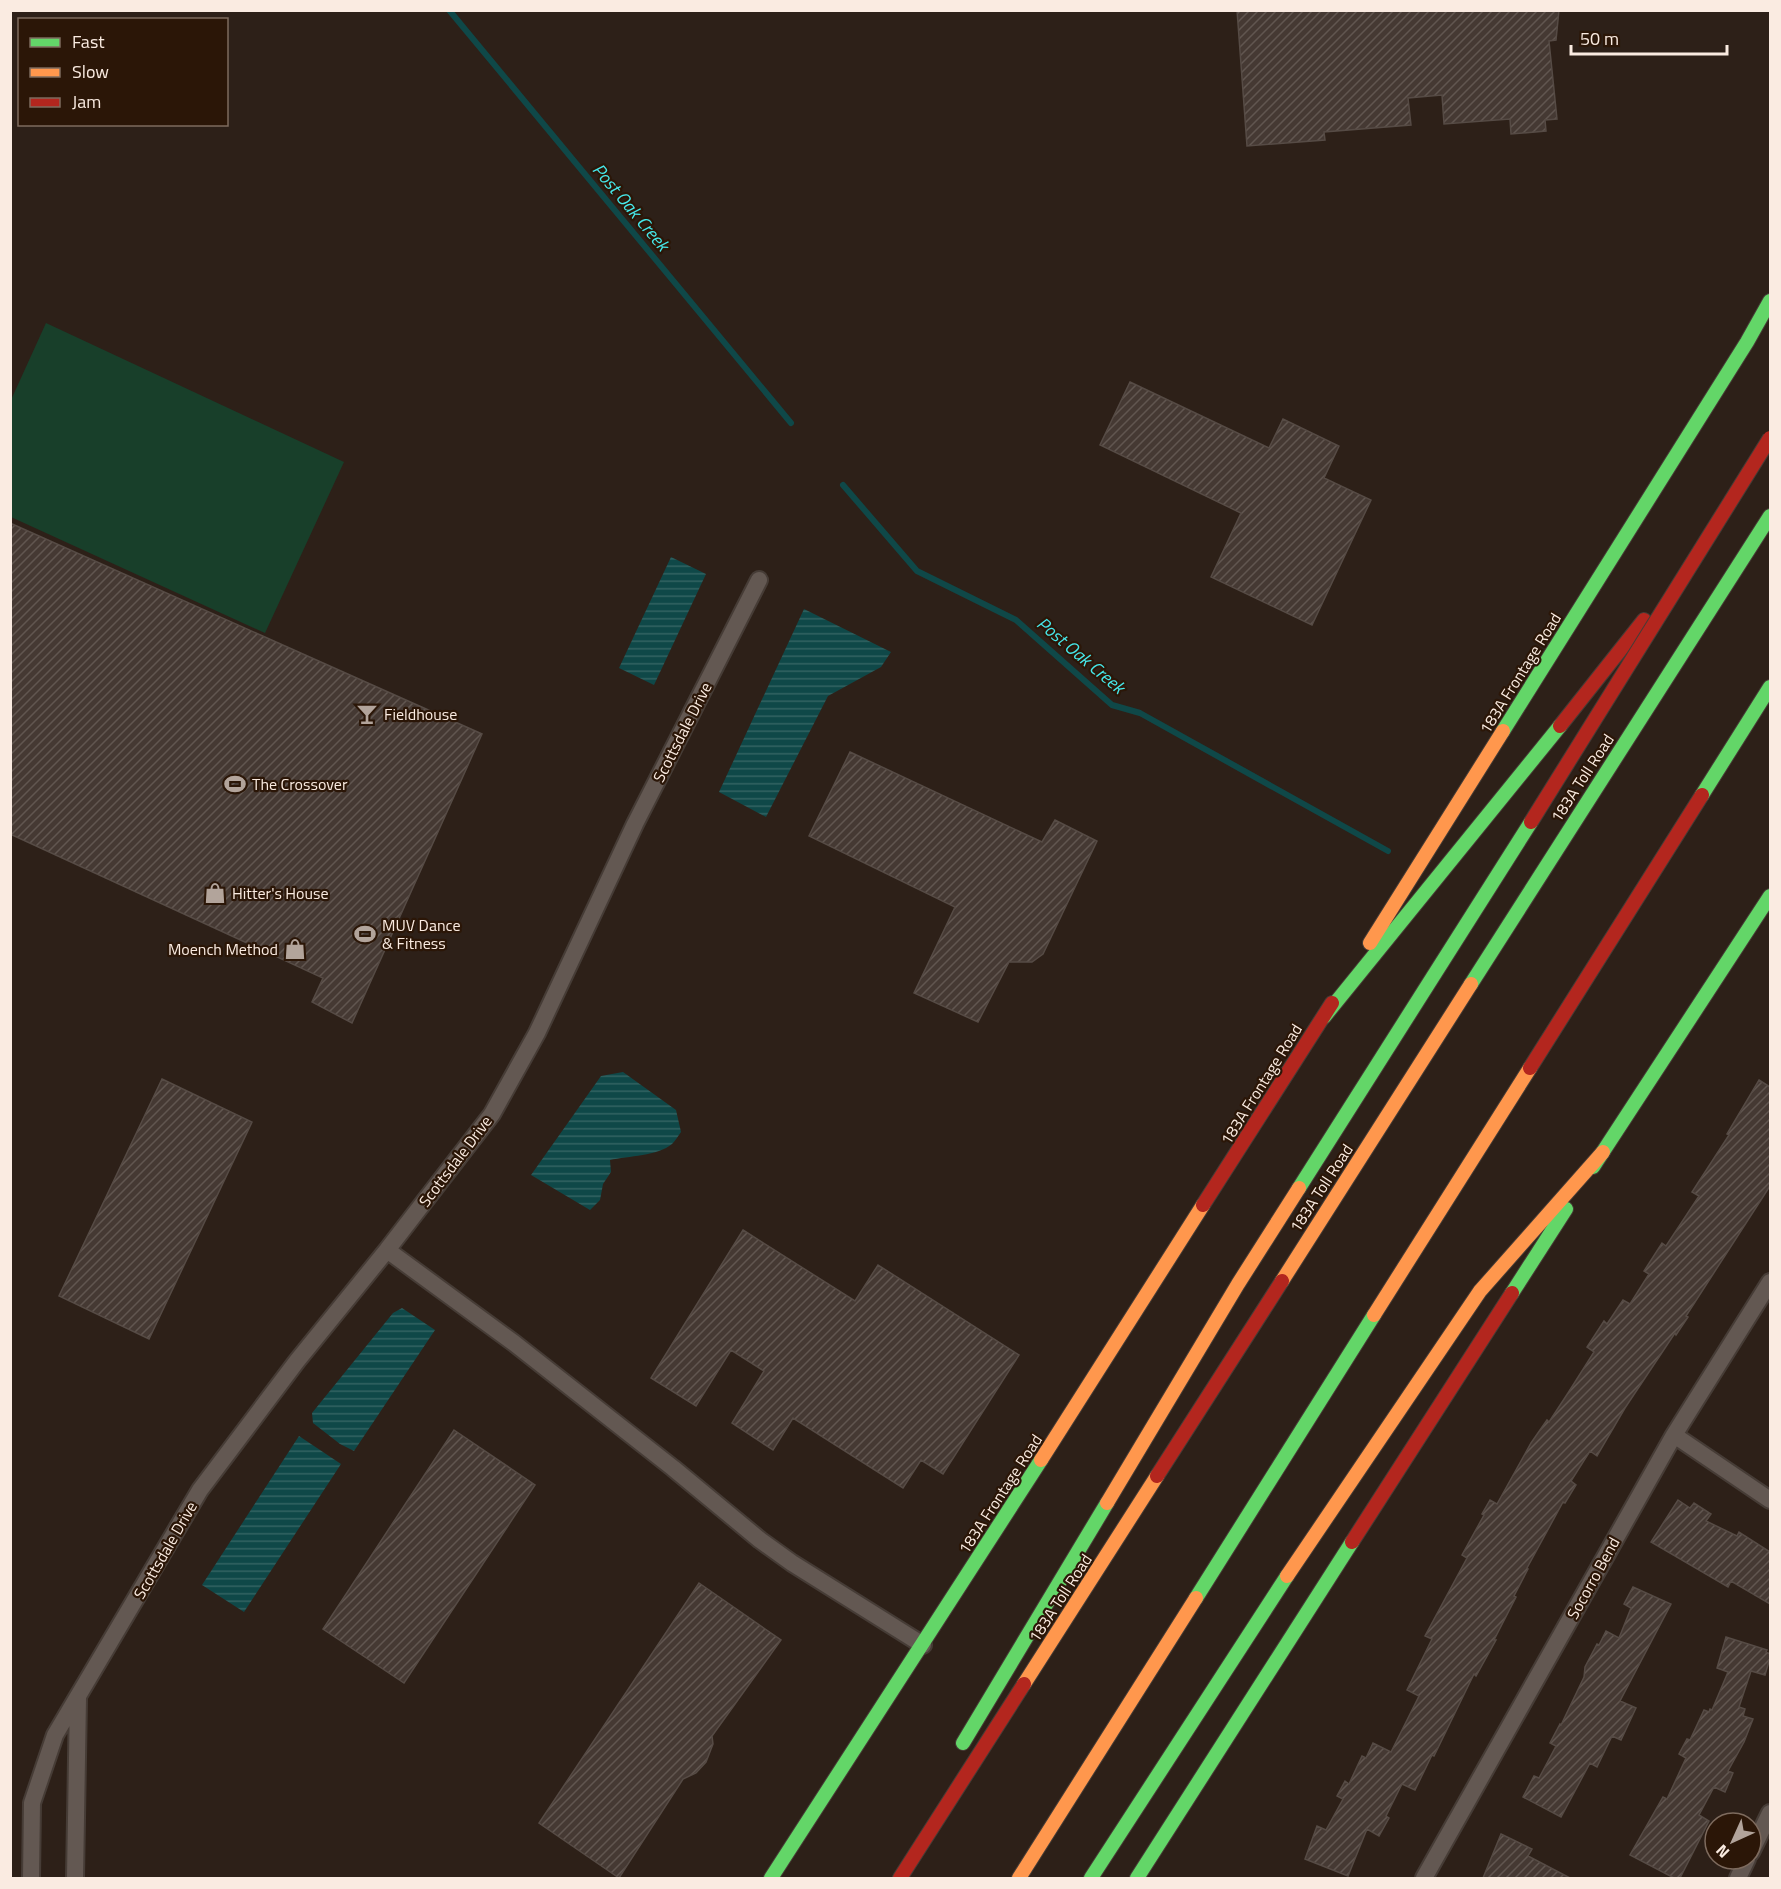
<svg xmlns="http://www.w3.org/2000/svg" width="1781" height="1889" font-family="'Titillium Web',sans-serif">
<defs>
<pattern id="water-rules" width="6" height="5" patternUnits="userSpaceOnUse" patternTransform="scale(1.5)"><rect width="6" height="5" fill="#0f4848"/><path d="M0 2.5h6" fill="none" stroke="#336362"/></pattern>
<pattern id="building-hatch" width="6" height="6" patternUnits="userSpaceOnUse" patternTransform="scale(1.5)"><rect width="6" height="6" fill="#453933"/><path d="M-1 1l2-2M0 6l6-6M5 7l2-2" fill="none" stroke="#615650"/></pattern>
</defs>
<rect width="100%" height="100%" fill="#2d2018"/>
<path fill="#183f2a" d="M 46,323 L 344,462 L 265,633 L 11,517 L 11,400 Z"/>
<path fill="url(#water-rules)" d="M 671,557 L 706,574 L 654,685 L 619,668 Z
M 804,609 L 891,652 L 881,667 L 828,696 L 766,817 L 719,792 Z
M 623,1072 L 676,1110 L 681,1132 C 678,1136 675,1141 672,1144 C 658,1156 628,1156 610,1160 L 611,1172 L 603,1184 L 600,1200 L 590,1210 L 531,1175 L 601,1076 Z
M 402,1308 L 435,1330 L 354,1451 L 340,1444 L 313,1423 L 312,1413 L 393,1313 Z
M 299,1436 L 341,1464 L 244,1612 L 202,1585 Z"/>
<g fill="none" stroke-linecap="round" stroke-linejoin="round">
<path stroke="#0f4848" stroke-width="6" d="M 449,10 L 791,423
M 843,485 L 917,571 L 1016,620 L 1112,705 L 1140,713 L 1388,851"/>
</g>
<path fill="url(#building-hatch)" stroke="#564b45" stroke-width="1.5" d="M 1237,10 L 1559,10 L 1556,40 L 1549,41 L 1557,119 L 1545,120 L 1546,131 L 1511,134 L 1510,119 L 1444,124 L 1442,95 L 1408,98 L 1411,125 L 1324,132 L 1325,140 L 1247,146 Z
M 1130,382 L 1269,448 L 1283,419 L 1339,446 L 1324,478 L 1371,500 L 1312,625 L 1211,577 L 1241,513 L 1100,445 Z
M 10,523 L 482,734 L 352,1023 L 312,1002 L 323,978 L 10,834 Z
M 850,752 L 1042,842 L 1055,820 L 1097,841 L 1043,954 L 1032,962 L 1009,962 L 978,1022 L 914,993 L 955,907 L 809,836 Z
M 162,1079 L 252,1122 L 149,1339 L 59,1296 Z
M 1759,1080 L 1770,1087 L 1770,1186 L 1686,1316 L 1688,1317 L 1676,1335 L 1675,1333 L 1625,1408 L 1597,1456 L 1590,1451 L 1571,1481 L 1576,1485 L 1565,1503 L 1563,1502 L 1527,1568 L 1528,1569 L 1514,1596 L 1516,1597 L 1494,1640 L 1496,1640 L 1476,1676 L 1474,1674 L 1434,1756 L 1432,1755 L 1415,1790 L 1402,1784 L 1386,1816 L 1389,1818 L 1379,1836 L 1367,1829 L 1348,1876 L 1305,1859 L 1317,1826 L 1326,1830 L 1343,1799 L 1337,1796 L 1345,1781 L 1349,1784 L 1362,1756 L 1366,1758 L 1373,1743 L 1391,1752 L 1419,1696 L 1407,1690 L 1432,1639 L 1425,1636 L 1467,1558 L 1462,1555 L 1484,1515 L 1482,1514 L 1490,1500 L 1497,1504 L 1531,1443 L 1547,1420 L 1549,1422 L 1568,1393 L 1594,1352 L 1587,1347 L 1604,1321 L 1607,1324 L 1623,1300 L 1630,1304 L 1649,1274 L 1644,1271 L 1662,1243 L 1666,1246 L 1699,1196 L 1692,1192 L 1729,1135 L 1727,1134 Z
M 743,1230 L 855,1301 L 878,1265 L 1019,1355 L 943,1474 L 921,1460 L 903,1488 L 793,1418 L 773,1450 L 732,1423 L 764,1371 L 731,1350 L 696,1406 L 651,1378 Z
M 454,1430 L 535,1485 L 404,1683 L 323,1629 Z
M 1678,1500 L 1690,1508 L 1694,1503 L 1711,1514 L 1706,1521 L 1737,1536 L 1739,1532 L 1770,1552 L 1770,1604 L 1731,1581 L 1728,1587 L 1651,1542 Z
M 699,1583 L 781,1640 L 712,1736 L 713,1744 L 706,1762 L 696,1773 L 683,1779 L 619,1878 L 539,1823 Z
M 1633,1587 L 1671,1604 L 1620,1701 L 1636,1708 L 1621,1740 L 1612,1736 L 1597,1767 L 1590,1763 L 1561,1817 L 1523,1797 L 1534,1776 L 1539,1778 L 1556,1746 L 1550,1743 L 1560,1724 L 1561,1725 L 1584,1677 L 1585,1667 L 1597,1644 L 1599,1645 L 1606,1631 L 1619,1638 L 1631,1608 L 1624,1604 Z
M 1726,1637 L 1767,1650 L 1766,1652 L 1770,1654 L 1770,1658 L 1765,1675 L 1751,1671 L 1739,1707 L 1745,1709 L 1743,1716 L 1753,1719 L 1744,1742 L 1728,1771 L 1733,1773 L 1725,1792 L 1714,1787 L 1699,1815 L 1709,1821 L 1680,1878 L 1674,1878 L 1630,1855 L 1663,1797 L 1667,1799 L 1686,1758 L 1679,1754 L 1687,1739 L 1690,1740 L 1704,1710 L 1709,1712 L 1710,1709 L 1712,1710 L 1728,1672 L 1717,1668 Z
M 1501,1834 L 1532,1849 L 1528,1856 L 1570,1878 L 1483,1878 Z"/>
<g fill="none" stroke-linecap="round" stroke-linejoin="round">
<defs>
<path id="street" d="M 387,1250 L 514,1343 L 673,1468 L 760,1540 L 792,1563 L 923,1645
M 1674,1435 L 1770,1500
M 1751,1852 L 1770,1813
M 31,1878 L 32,1803 L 55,1735 L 200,1490 L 297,1361 L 387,1250 L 492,1114 L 537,1033 L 635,824 L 759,580
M 75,1878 L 78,1698
M 1424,1878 L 1674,1435 L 1770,1282
M 1738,1878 L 1747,1859"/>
<path id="fast" d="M 1503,731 L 1747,342 L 1770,301
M 1702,795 L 1770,687
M 1471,984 L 1770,516
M 1324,1017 L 1560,726
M 1593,1167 L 1770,896
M 1299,1188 L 1531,822
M 1512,1293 L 1566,1209
M 1196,1598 L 1374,1315
M 963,1743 L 1107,1503
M 771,1878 L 1041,1460
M 1091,1878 L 1287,1576
M 1137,1878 L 1352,1542"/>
<path id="slow" d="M 1370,943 L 1503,731
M 1282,1281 L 1471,984
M 1374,1315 L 1530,1068
M 1041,1460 L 1203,1205
M 1107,1503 L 1238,1284 L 1299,1188
M 1287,1576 L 1480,1291 L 1603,1152
M 1024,1684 L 1157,1476
M 1019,1878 L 1196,1598"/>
<path id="jam" d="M 1560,726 L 1644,620
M 1530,1068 L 1702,795
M 1203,1205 L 1332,1003
M 1157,1476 L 1282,1281
M 1352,1542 L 1512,1293
M 900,1878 L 1024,1684"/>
</defs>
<use href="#street" stroke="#463c36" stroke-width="20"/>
<use href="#fast" stroke="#463c36" stroke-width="16"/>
<use href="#slow" stroke="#463c36" stroke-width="16"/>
<use href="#jam" stroke="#463c36" stroke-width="16"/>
<use href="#street" stroke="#635852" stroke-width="16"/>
<use href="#fast" stroke="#63d668" stroke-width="14"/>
<use href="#slow" stroke="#ff974d" stroke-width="14"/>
<use href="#jam" stroke="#b3261e" stroke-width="14"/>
<defs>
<path id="jam-bridge" d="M 1531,822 L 1770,438"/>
</defs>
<use href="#jam-bridge" stroke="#463c36" stroke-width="16" stroke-linecap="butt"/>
<use href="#jam-bridge" stroke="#b3261e" stroke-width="14"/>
</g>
<defs>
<symbol id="bar-bare" viewBox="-9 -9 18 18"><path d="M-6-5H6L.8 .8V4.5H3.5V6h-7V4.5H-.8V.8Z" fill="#b2a49b" stroke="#2b1607" stroke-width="2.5" paint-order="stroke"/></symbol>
<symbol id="stadium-bare" viewBox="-9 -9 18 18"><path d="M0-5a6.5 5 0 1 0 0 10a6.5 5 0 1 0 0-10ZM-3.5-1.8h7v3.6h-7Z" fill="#b2a49b" stroke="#2b1607" stroke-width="2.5" paint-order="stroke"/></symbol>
<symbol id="shop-bare" viewBox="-9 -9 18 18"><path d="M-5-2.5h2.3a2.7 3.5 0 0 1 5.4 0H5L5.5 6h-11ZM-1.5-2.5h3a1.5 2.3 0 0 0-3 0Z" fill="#b2a49b" stroke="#2b1607" stroke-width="2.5" paint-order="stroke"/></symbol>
</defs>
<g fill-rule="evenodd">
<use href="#bar-bare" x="352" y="699" width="30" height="30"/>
<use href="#stadium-bare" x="220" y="769" width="30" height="30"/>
<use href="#shop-bare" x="200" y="878" width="30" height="30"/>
<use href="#stadium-bare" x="350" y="919" width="30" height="30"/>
<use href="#shop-bare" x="280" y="934" width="30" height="30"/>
</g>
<g text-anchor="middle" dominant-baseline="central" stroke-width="4.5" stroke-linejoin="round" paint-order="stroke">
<g font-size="16" fill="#faebe1" stroke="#2b1607">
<text transform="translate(1520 673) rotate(-58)">183A Frontage Road</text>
<text transform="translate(682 732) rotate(-63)">Scottsdale Drive</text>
<text transform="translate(1582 778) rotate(-57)">183A Toll Road</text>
<text transform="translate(1261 1084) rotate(-58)">183A Frontage Road</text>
<text transform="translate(455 1161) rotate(-53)">Scottsdale Drive</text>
<text transform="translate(1321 1188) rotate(-57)">183A Toll Road</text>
<text transform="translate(1000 1494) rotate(-57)">183A Frontage Road</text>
<text transform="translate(165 1550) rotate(-60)">Scottsdale Drive</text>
<text transform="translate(1593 1578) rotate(-61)">Socorro Bend</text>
<text transform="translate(1060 1598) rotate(-57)">183A Toll Road</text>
</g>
<g font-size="16" fill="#faebe1" stroke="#2b1607" text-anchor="start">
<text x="384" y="714">Fieldhouse</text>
<text x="252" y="784">The Crossover</text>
<text x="232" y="893">Hitter's House</text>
<text x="382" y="925">MUV Dance<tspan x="382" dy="18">&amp; Fitness</tspan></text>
<text x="278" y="949" text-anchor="end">Moench Method</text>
</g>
<g font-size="18" font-style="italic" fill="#46e8eb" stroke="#2b1607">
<text transform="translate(631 207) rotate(50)">Post Oak Creek</text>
<text transform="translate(1081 655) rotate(40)">Post Oak Creek</text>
</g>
</g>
<rect width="1781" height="1889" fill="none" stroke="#faebe1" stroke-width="24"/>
<rect x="18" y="18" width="210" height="108" fill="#2b1607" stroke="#7e6b5e" stroke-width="1.5"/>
<rect x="30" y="38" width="30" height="9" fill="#63d668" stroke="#7e6b5e" stroke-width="1.5"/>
<text x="72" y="48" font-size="18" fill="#faebe1">Fast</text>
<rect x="30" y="68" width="30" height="9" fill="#ff974d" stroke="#7e6b5e" stroke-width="1.5"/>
<text x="72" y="78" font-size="18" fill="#faebe1">Slow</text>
<rect x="30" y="98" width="30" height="9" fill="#b3261e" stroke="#7e6b5e" stroke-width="1.5"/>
<text x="72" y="108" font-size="18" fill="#faebe1">Jam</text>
<g transform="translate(1733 1841) rotate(225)"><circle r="28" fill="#2b1607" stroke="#7e6b5e" stroke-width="1.5"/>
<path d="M0-4.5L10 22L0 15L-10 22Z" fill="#b2a49b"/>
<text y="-9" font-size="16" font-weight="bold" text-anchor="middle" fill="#faebe1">N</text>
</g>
<path d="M1571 45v9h156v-9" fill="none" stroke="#faebe1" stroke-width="3"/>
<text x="1580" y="45" font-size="18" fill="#faebe1" stroke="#2b1607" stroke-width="4.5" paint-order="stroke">50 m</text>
</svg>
